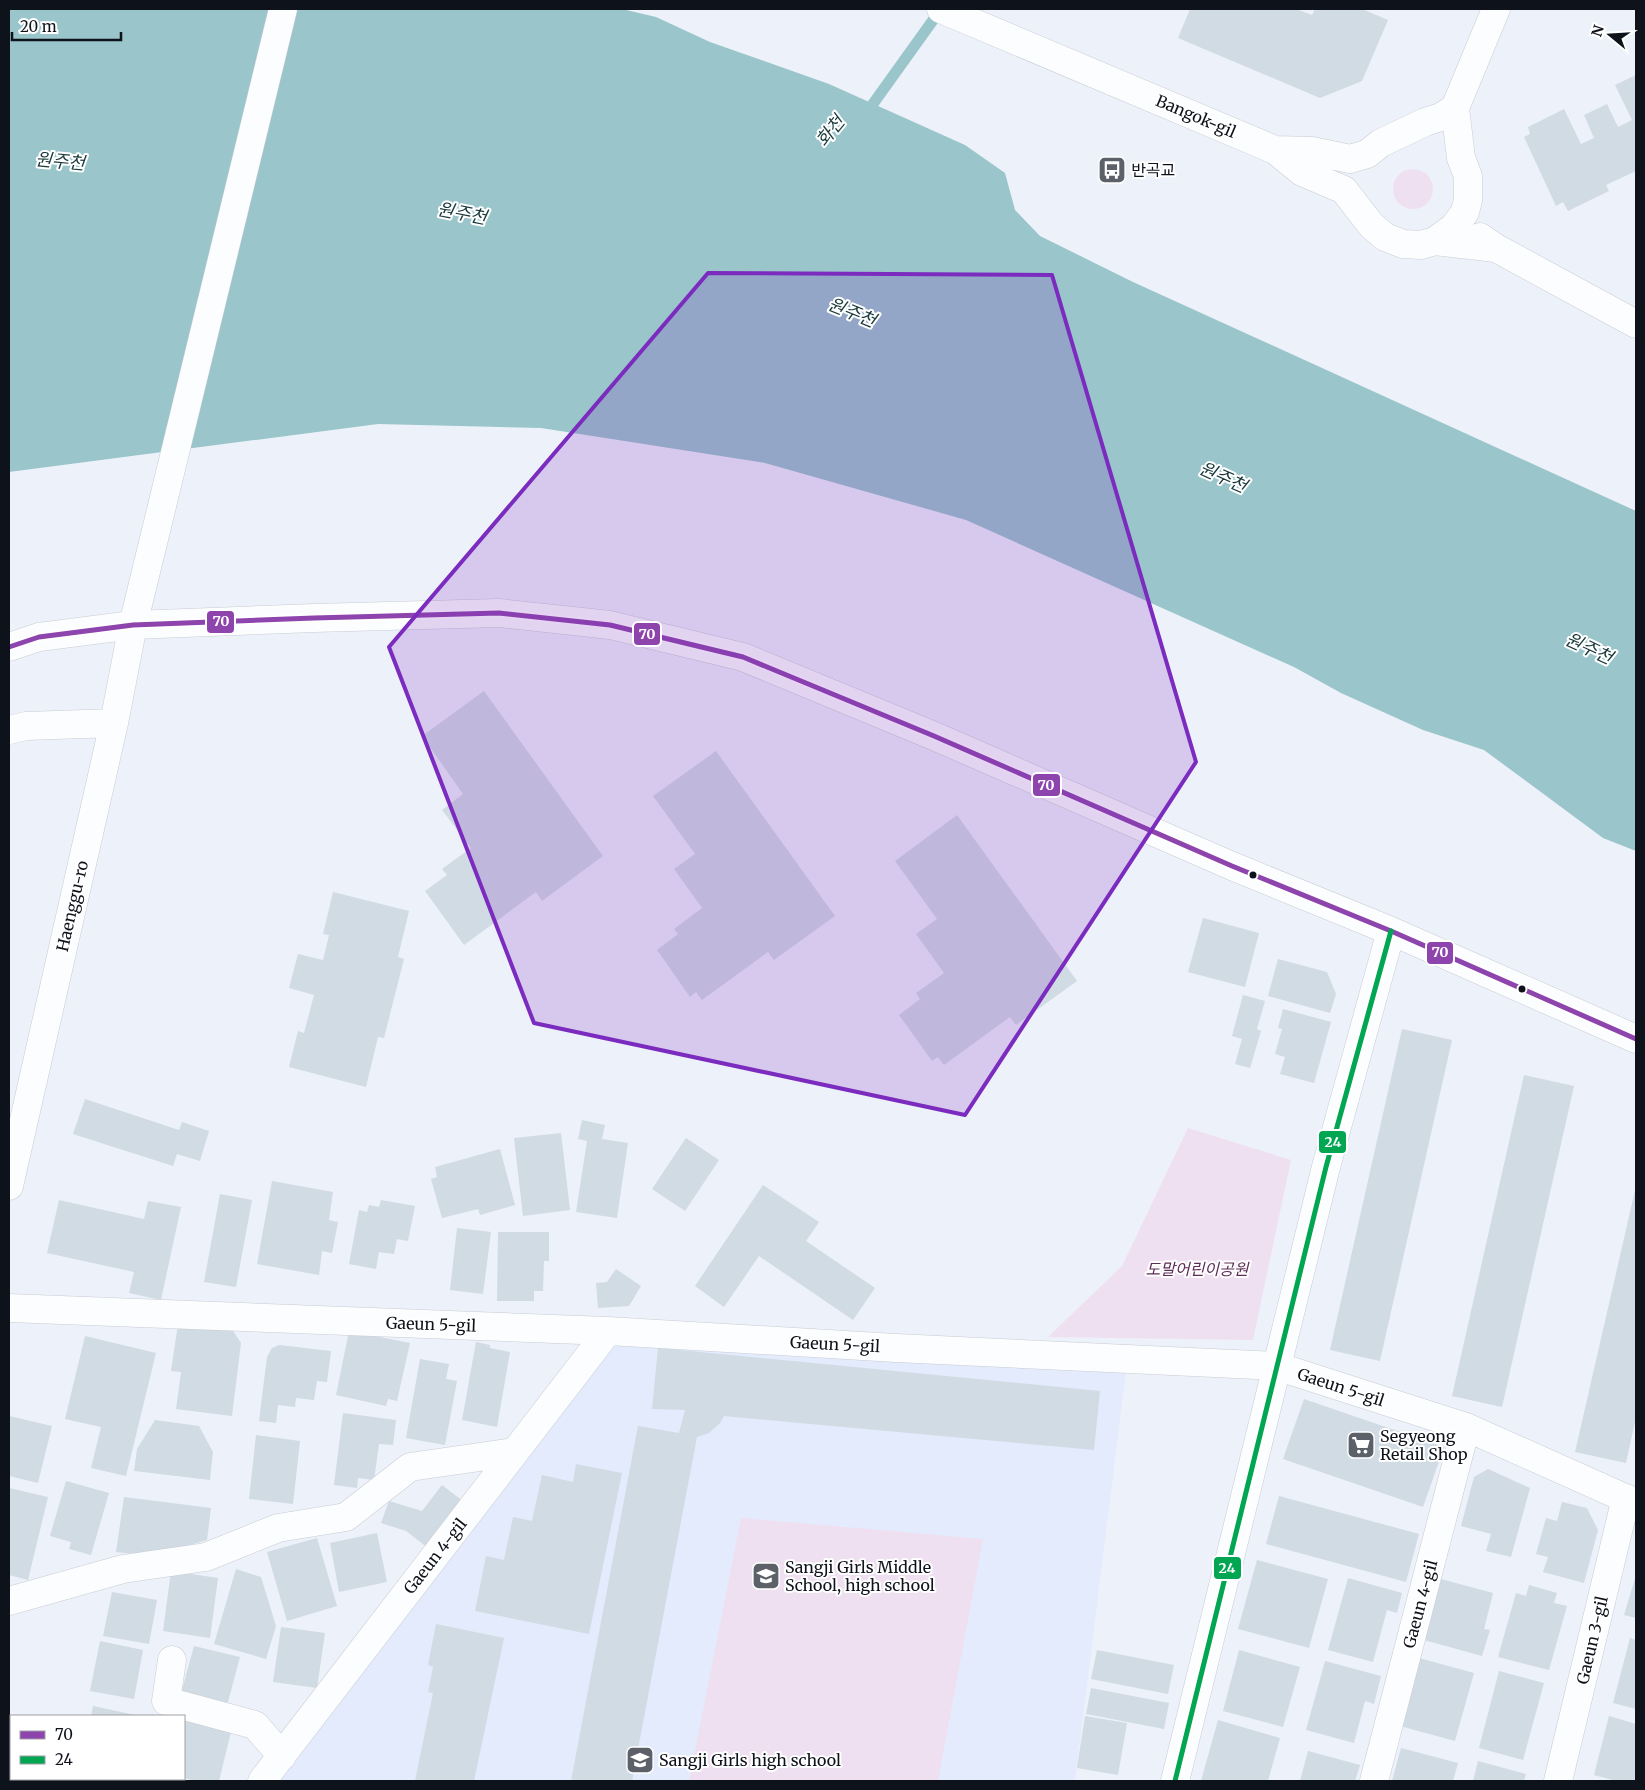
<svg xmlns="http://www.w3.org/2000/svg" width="1645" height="1790" font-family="Merriweather,'Noto Sans KR',serif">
<rect width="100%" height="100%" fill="#edf1f9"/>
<path fill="#e3ebfc" d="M 614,1334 L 1126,1370 L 1075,1781 L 275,1781 Z"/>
<path fill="#efe0f1" d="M1393 189a20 20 0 1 1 40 0a20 20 0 1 1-40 0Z
M 1188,1128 L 1291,1160 L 1253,1340 L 1048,1337 L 1122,1266 Z
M 741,1518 L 983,1539 L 938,1781 L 689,1781 Z"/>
<path fill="#99c5cb" d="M 9,9 L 622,9 L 656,17 L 710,42 L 829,84 L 965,145 L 1005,173 L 1015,210 L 1040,236 L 1133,282 L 1636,511 L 1636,851 L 1603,838 L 1484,750 L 1423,730 L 1341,693 L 1294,667 L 966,520 L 765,463 L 541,428 L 378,424 L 9,472 Z"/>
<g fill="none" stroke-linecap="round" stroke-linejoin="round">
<path stroke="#99c5cb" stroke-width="11" d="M 865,115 L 941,9"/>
</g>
<path fill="#d0dbe4" d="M 1190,9 L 1296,9 L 1312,15 L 1315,9 L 1362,9 L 1388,20 L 1362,81 L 1320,98 L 1178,38 Z
M 1636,75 L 1636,171 L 1606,185 L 1609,191 L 1568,211 L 1563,202 L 1556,206 L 1524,137 L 1530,134 L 1528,127 L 1564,109 L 1581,144 L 1594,138 L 1584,115 L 1607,104 L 1618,127 L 1632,120 L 1615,85 Z
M 484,691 L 603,856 L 542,901 L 536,892 L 464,945 L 425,891 L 447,875 L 442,869 L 471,848 L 442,810 L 463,794 L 422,736 Z
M 716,751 L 835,916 L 774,960 L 768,952 L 702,1000 L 696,992 L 690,997 L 657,950 L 678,934 L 674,929 L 702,908 L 674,869 L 695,854 L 653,796 Z
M 957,815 L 1077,981 L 1016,1025 L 1010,1017 L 944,1065 L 938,1057 L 932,1061 L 899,1015 L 920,999 L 916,993 L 944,973 L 916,934 L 937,919 L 895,861 Z
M 333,892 L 409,911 L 398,957 L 404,959 L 384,1038 L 378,1037 L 366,1087 L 289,1067 L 298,1031 L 304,1033 L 314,995 L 289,988 L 298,954 L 323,960 L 329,935 L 323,934 Z
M 1203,918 L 1259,933 L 1245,987 L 1188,972 Z
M 1278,959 L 1327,972 L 1336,994 L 1330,1013 L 1268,996 Z
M 1243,995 L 1265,1001 L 1257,1029 L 1261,1031 L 1250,1068 L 1235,1064 L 1242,1039 L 1232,1036 Z
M 1283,1009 L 1331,1022 L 1314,1083 L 1280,1074 L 1285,1057 L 1275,1054 L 1282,1029 L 1278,1028 Z
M 1402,1029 L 1452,1040 L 1380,1361 L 1330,1350 Z
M 1524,1075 L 1574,1086 L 1502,1407 L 1452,1396 Z
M 85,1099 L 179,1130 L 182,1122 L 209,1131 L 200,1161 L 177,1154 L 173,1166 L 73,1134 Z
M 582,1120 L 605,1125 L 602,1139 L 628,1143 L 617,1218 L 576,1212 L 587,1141 L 578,1139 Z
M 561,1133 L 570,1210 L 523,1216 L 514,1138 Z
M 686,1138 L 719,1160 L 685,1211 L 652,1189 Z
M 500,1149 L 515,1205 L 480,1215 L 478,1209 L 442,1218 L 431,1179 L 437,1177 L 435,1167 Z
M 272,1181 L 333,1192 L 329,1220 L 338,1222 L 332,1253 L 322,1251 L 319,1275 L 257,1264 Z
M 763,1185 L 819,1222 L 806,1241 L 875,1288 L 853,1320 L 759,1256 L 724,1307 L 695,1286 Z
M 1636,1186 L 1636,1417 L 1626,1463 L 1575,1452 Z
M 220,1194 L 252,1200 L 236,1287 L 204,1282 Z
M 59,1200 L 144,1219 L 148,1201 L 181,1207 L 161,1300 L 129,1293 L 134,1272 L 47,1253 Z
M 381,1200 L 415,1206 L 408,1241 L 397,1239 L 394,1254 L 379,1252 L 376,1269 L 349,1264 L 359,1210 L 367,1212 L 369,1205 L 379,1207 Z
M 457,1228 L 491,1232 L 483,1294 L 450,1290 Z
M 498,1232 L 549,1232 L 549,1261 L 544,1261 L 543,1291 L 534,1291 L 534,1301 L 497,1301 Z
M 616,1269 L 641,1286 L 629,1306 L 598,1308 L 596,1283 L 607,1282 Z
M 178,1324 L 233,1331 L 241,1343 L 232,1416 L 176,1409 L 181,1372 L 171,1371 Z
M 349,1331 L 410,1343 L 397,1401 L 388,1399 L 386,1406 L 336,1395 Z
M 85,1336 L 156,1353 L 126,1476 L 91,1468 L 101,1427 L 65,1419 Z
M 476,1342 L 490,1345 L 490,1348 L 510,1352 L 497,1427 L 462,1420 Z
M 279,1345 L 331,1351 L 327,1382 L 317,1381 L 314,1400 L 296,1398 L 295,1407 L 278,1405 L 276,1423 L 259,1421 L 267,1357 L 272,1348 Z
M 658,1348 L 1100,1391 L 1094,1450 L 724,1416 L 720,1423 L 709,1433 L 697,1437 L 632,1781 L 571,1781 L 638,1426 L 679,1433 L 685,1410 L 652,1409 Z
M 420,1359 L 449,1364 L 446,1379 L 457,1381 L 445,1445 L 406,1438 Z
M 1304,1399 L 1444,1447 L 1423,1507 L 1283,1459 Z
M 343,1413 L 396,1420 L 393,1445 L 379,1444 L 374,1480 L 358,1478 L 357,1488 L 334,1485 Z
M 9,1416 L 52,1426 L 38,1483 L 9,1476 Z
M 155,1420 L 199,1426 L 213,1452 L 210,1480 L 134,1471 L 137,1449 Z
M 256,1435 L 300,1441 L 293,1504 L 249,1499 Z
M 576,1464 L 622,1473 L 589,1634 L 475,1611 L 486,1556 L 504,1560 L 513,1517 L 532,1521 L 542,1475 L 573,1482 Z
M 1488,1469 L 1530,1488 L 1511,1557 L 1486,1551 L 1491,1534 L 1461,1526 L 1474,1477 Z
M 66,1481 L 109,1493 L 91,1555 L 69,1549 L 71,1542 L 50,1536 Z
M 442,1485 L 468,1505 L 432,1551 L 406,1531 L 381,1523 L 389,1501 L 422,1511 Z
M 9,1488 L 48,1497 L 28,1580 L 9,1575 Z
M 1279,1496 L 1419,1534 L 1406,1582 L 1266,1544 Z
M 124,1497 L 211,1508 L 207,1540 L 152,1556 L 116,1552 Z
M 1562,1502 L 1587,1508 L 1598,1530 L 1584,1583 L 1543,1572 L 1548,1557 L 1536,1554 L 1546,1518 L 1557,1521 Z
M 377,1533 L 387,1582 L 339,1592 L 330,1543 Z
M 317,1538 L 337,1606 L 287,1621 L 267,1552 Z
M 1257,1560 L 1328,1579 L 1309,1648 L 1238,1629 Z
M 236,1569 L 261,1577 L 276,1626 L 266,1659 L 214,1644 Z
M 171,1571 L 218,1578 L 210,1638 L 163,1631 Z
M 1636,1575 L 1636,1618 L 1624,1615 Z
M 1348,1578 L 1402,1593 L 1397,1613 L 1387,1610 L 1373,1662 L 1328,1650 Z
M 1441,1579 L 1493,1593 L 1484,1629 L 1490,1630 L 1482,1656 L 1424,1640 Z
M 1529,1585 L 1557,1593 L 1554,1603 L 1567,1606 L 1549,1670 L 1498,1657 L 1516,1593 L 1526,1596 Z
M 112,1592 L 157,1600 L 149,1644 L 103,1636 Z
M 436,1624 L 504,1638 L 474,1781 L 415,1781 L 433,1693 L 428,1692 L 433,1667 L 428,1665 Z
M 281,1627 L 325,1633 L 317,1688 L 273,1682 Z
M 1630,1638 L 1636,1640 L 1636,1709 L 1613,1703 Z
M 100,1641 L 143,1650 L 134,1699 L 90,1691 Z
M 194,1646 L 240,1657 L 225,1713 L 179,1701 Z
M 1097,1650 L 1174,1665 L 1168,1694 L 1091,1679 Z
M 1239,1650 L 1300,1667 L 1283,1727 L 1223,1711 Z
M 1419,1658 L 1474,1673 L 1455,1741 L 1400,1726 Z
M 1325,1661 L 1381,1676 L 1374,1704 L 1365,1701 L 1354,1743 L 1306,1730 Z
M 1499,1671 L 1544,1683 L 1523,1760 L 1479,1748 Z
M 1091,1688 L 1169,1703 L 1164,1729 L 1086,1714 Z
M 93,1706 L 135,1715 L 135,1716 L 91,1716 Z
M 1085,1716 L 1127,1723 L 1118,1775 L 1077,1768 Z
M 1609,1716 L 1636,1724 L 1636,1781 L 1616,1781 L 1594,1775 Z
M 184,1720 L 231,1732 L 219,1781 L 196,1781 L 184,1778 Z
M 1218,1720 L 1280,1738 L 1268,1781 L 1201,1781 Z
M 1401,1748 L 1458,1763 L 1453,1781 L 1392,1781 Z
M 1308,1751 L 1360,1765 L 1355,1781 L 1300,1781 Z
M 1478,1761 L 1526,1774 L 1524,1781 L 1473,1781 Z
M 80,1779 L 126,1779 L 125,1781 L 79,1781 Z"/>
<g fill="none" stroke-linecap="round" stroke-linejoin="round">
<defs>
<path id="minor" d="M 941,9 L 1275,150 L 1302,172 L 1344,190 L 1371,225 L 1385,237 L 1403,244 L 1421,245 L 1435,241 L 1496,248
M 1275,150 L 1312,151 L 1350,159 L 1367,154 L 1381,143 L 1425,122 L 1441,117 L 1455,108
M 1480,237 L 1496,248 L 1636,324
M 1435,241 L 1454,227 L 1465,212 L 1468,200 L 1468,176 L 1461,158 L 1455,108 L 1496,9
M 9,647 L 39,637 L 133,625 L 314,618 L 499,613 L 610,625 L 743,657 L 934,736 L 1232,866 L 1391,931 L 1636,1039
M 9,730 L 26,726 L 114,723
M 9,1186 L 114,723 L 133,625 L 283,9
M 9,1308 L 608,1331 L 896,1348 L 1276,1366 L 1466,1427 L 1636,1503
M 9,1601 L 123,1569 L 206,1557 L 278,1528 L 346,1517 L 410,1467 L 515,1452
M 172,1660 L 166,1701 L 255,1725 L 282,1756
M 262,1781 L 608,1331
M 1175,1781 L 1326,1167 L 1391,931
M 1374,1781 L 1466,1427
M 1558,1781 L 1626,1498"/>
</defs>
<use href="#minor" stroke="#c8ccd4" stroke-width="29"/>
<use href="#minor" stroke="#fcfdfe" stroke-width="28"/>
<defs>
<path id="bus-1" d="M 9,647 L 39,637 L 133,625 L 314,618 L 499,613 L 610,625 L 743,657 L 934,736 L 1232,866 L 1391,931 L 1636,1039"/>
<path id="bus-2" d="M 1175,1781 L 1326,1167 L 1391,931"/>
</defs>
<use href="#bus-1" stroke="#fff" stroke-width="9"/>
<use href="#bus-2" stroke="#fff" stroke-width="9"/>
<use href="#bus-1" stroke="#8e44ad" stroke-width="5"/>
<use href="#bus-2" stroke="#00a651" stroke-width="5"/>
</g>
<path fill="#7b2cbf" fill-opacity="0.2" stroke="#7b2cbf" stroke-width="4" stroke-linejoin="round" d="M 708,273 L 1052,275 L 1196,762 L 965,1115 L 534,1023 L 389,647 Z"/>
<defs>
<symbol id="bus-square" viewBox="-11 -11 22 22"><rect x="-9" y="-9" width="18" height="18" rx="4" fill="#5c6068" stroke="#fff"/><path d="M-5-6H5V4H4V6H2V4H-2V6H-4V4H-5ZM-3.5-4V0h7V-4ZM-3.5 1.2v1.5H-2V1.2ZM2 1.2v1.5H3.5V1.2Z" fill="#fff"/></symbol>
<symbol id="supermarket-square" viewBox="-11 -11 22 22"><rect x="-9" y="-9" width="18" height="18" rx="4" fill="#5c6068" stroke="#fff"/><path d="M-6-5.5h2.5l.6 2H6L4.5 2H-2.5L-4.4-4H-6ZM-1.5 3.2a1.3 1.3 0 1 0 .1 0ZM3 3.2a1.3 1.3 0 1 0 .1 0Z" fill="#fff"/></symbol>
<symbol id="school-square" viewBox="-11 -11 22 22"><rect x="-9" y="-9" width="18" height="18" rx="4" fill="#5c6068" stroke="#fff"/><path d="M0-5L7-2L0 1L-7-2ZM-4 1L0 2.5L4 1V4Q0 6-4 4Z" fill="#fff"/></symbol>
</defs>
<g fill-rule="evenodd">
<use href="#bus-square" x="1096" y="154" width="32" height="32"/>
<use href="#supermarket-square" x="1345" y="1429" width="32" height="32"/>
<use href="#school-square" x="750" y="1560" width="32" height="32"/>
<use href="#school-square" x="624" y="1744" width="32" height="32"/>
</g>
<g fill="#0e121a" stroke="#fff" stroke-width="2">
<circle cx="1253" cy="875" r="4.5"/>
<circle cx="1522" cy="989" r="4.5"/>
</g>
<g text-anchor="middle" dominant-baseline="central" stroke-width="4" stroke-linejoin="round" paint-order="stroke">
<g font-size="16" fill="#0e121a" stroke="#fff">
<text transform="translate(1196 116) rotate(23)">Bangok-gil</text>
<text transform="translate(72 906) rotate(-77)">Haenggu-ro</text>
<text transform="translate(431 1324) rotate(2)">Gaeun 5-gil</text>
<text transform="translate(835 1344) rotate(3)">Gaeun 5-gil</text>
<text transform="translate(1341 1387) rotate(18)">Gaeun 5-gil</text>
<text transform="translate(435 1556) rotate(-52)">Gaeun 4-gil</text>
<text transform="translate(1420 1604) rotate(-75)">Gaeun 4-gil</text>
<text transform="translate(1592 1640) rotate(-77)">Gaeun 3-gil</text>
</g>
<g font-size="16" fill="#0e121a" stroke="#fff" text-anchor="start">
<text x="1131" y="170">반곡교</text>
<text x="1380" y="1436">Segyeong<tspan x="1380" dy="18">Retail Shop</tspan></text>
<text x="785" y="1567">Sangji Girls Middle<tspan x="785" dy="18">School, high school</tspan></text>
<text x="659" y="1760">Sangji Girls high school</text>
</g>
<g font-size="16" font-style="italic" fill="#5e2c56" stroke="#fff">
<text x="1197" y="1269">도말어린이공원</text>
</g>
<g font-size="18" font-style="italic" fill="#18383a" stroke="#fff">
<text transform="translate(830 131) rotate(-51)">화천</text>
<text transform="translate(60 161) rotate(5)">원주천</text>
<text transform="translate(462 213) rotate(11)">원주천</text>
<text transform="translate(852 312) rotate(22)">원주천</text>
<text transform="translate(1223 477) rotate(24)">원주천</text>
<text transform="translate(1589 648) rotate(25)">원주천</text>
</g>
</g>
<g stroke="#fff" stroke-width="2">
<rect x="206" y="610" width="29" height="24" rx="5" fill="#8e44ad"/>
<rect x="633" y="622" width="28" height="24" rx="5" fill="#8e44ad"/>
<rect x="1032" y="773" width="29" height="24" rx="5" fill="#8e44ad"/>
<rect x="1426" y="941" width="28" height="24" rx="5" fill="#8e44ad"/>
<rect x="1318" y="1130" width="29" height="24" rx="5" fill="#00a651"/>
<rect x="1213" y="1556" width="29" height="24" rx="5" fill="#00a651"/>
</g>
<g font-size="14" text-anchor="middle" font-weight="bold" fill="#fff">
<text x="221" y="626">70</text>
<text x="647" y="639">70</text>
<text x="1046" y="790">70</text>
<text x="1440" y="957">70</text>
<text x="1333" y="1147">24</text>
<text x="1227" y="1573">24</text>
</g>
<rect width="1645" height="1790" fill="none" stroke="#0e121a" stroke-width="20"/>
<rect x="10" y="1715" width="175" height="65" fill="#ffffff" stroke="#9fa0a3"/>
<rect x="20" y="1731" width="25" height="8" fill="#8e44ad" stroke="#9fa0a3"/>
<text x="55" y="1740" font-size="15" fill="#0e121a">70</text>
<rect x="20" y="1756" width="25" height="8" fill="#00a651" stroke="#9fa0a3"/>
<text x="55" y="1765" font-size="15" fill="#0e121a">24</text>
<g transform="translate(1610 35) rotate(288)" stroke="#ffffff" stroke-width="4" paint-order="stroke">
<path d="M0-4L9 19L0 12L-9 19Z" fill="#0e121a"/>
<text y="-8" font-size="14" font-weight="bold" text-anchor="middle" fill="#0e121a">N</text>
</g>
<path d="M12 32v8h109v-8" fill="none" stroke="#0e121a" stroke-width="2.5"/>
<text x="20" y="32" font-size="15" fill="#0e121a" stroke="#ffffff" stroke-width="4" paint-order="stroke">20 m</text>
</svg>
